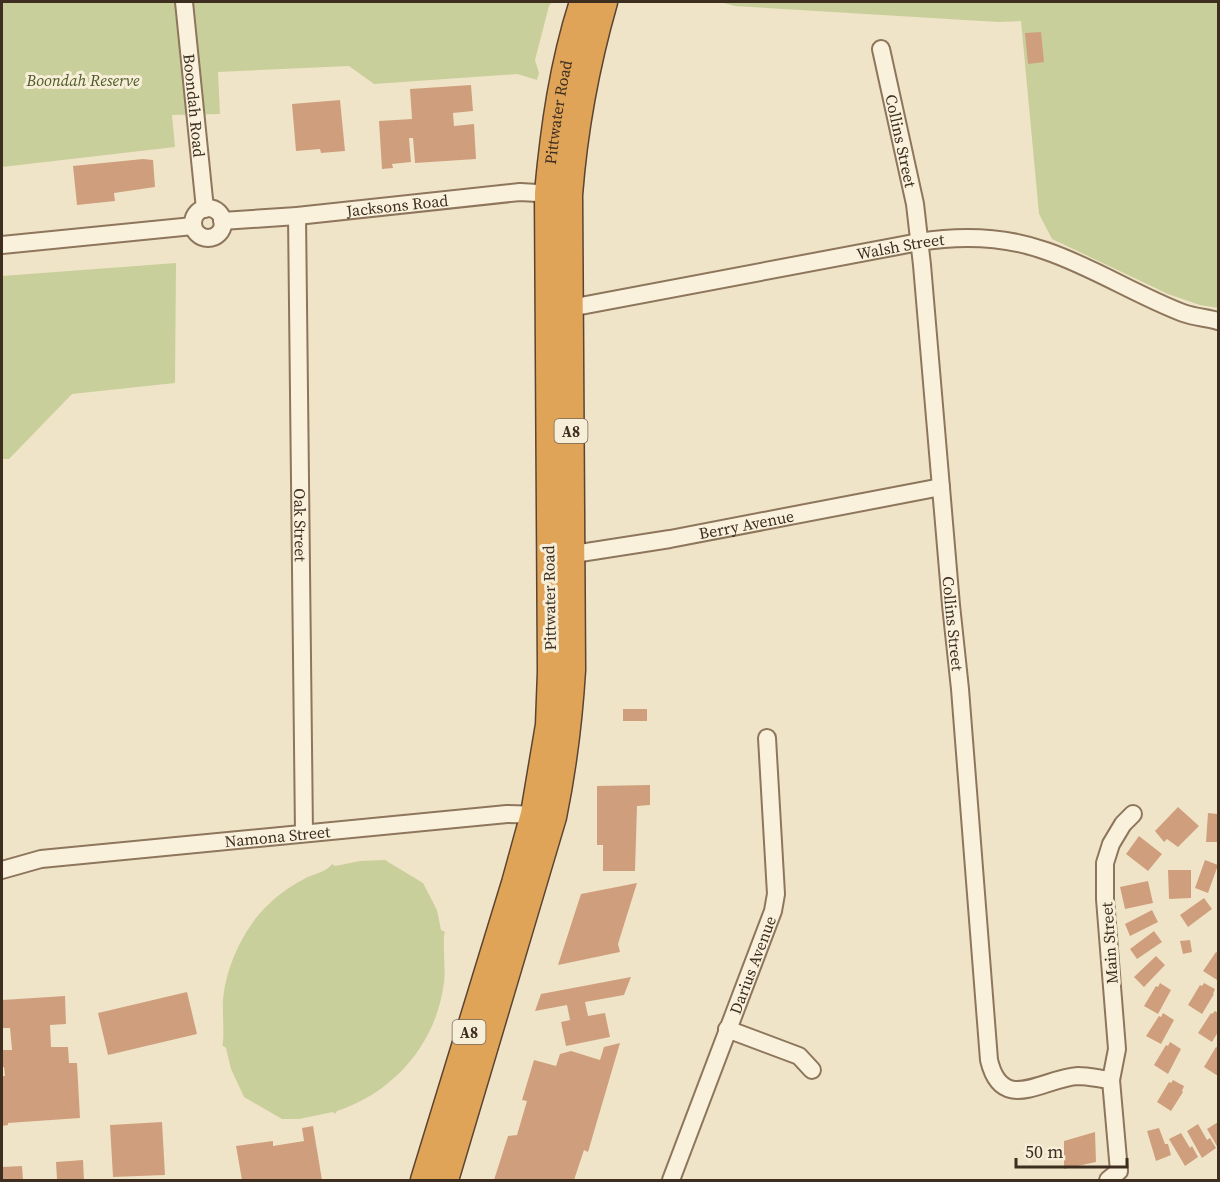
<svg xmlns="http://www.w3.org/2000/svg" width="1220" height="1182" font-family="'Source Serif 4',serif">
<rect width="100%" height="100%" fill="#f0e4c8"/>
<path fill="#c9cf9b" d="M 2,2 L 552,2 L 549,6 L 535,60 L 539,73 L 537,80 L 517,74 L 374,84 L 349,66 L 218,72 L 220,114 L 172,115 L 175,147 L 2,167 Z
M 720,2 L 1218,2 L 1218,308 L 1200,305 L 1168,294 L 1052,239 L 1039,214 L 1021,21 L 998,22 L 735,6 Z
M 176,263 L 175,383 L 72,394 L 9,459 L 2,459 L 2,276 Z
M 385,860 L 423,883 L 437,910 L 441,930 L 445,932 C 442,937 446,972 444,982 C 437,1042 395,1092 337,1111 L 335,1114 L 333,1112 L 299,1119 L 282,1119 L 244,1097 L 231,1069 L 226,1048 L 222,1045 C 225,1040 222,1010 223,1000 C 225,976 234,952 247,931 C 260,909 281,891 304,879 C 312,874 327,872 332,864 L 335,866 L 360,861 Z"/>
<path fill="#cf9f7d" d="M 1041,32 L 1044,62 L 1028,64 L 1025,33 Z
M 471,85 L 473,111 L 453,113 L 454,126 L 474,124 L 476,159 L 415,163 L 413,138 L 409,138 L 411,162 L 392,164 L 393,168 L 382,169 L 379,121 L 412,119 L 410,89 Z
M 340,100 L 345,151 L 321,153 L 320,149 L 296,151 L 292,104 Z
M 143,159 L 153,160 L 155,187 L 114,193 L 115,201 L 77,205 L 73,166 Z
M 623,709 L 647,709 L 647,721 L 623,721 Z
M 650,785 L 650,805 L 637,806 L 635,871 L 603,871 L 603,845 L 597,845 L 597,786 Z
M 1178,807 L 1199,826 L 1178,847 L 1167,839 L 1164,842 L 1155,831 Z
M 1208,813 L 1218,814 L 1218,842 L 1206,842 Z
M 1139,836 L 1162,854 L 1148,871 L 1126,854 Z
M 1205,860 L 1218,865 L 1208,893 L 1195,888 Z
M 1168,870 L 1191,870 L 1191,898 L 1169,899 Z
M 1148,881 L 1153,903 L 1125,909 L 1120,887 Z
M 637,883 L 618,944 L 620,952 L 558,965 L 581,894 Z
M 1204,898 L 1212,909 L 1188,927 L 1180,915 Z
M 1152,910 L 1158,922 L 1130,936 L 1125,924 Z
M 1154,931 L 1162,942 L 1137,959 L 1130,949 Z
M 1190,940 L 1192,952 L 1183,954 L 1180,941 Z
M 1216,952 L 1218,953 L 1217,980 L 1203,971 Z
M 1156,956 L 1165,965 L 1144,987 L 1134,977 Z
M 631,977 L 624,995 L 585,1002 L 588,1016 L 605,1013 L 610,1037 L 566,1046 L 561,1022 L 570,1020 L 567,1005 L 535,1011 L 541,994 Z
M 1160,983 L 1171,990 L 1158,1014 L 1144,1006 L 1156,986 L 1158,987 Z
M 1204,983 L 1215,989 L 1213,994 L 1214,994 L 1202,1014 L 1188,1005 L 1200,985 L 1202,986 Z
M 187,992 L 197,1034 L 108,1055 L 98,1013 Z
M 65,996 L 66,1024 L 50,1025 L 51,1047 L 68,1047 L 69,1063 L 77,1063 L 80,1118 L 8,1123 L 8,1125 L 2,1126 L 2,1076 L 5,1076 L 4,1067 L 2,1067 L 2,1050 L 12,1050 L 10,1028 L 2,1028 L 2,1000 Z
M 1215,1011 L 1218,1013 L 1218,1032 L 1212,1042 L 1198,1033 L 1211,1013 L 1212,1014 Z
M 1163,1013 L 1174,1020 L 1161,1044 L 1146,1036 L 1159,1016 L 1161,1017 Z
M 1170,1042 L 1181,1049 L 1168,1074 L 1154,1065 L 1166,1045 L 1168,1046 Z
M 620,1043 L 588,1152 L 584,1150 L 574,1180 L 494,1180 L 508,1136 L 517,1135 L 527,1101 L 522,1100 L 534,1060 L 556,1066 L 560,1054 L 571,1051 L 600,1060 L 604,1047 Z
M 1216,1047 L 1218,1048 L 1218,1076 L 1204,1067 Z
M 1173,1080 L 1184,1086 L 1182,1091 L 1183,1092 L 1171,1111 L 1157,1102 L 1169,1082 L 1171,1083 Z
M 162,1122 L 165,1175 L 113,1177 L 110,1125 Z
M 1218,1122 L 1218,1148 L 1207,1129 Z
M 1198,1124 L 1207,1140 L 1210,1138 L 1216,1148 L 1202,1158 L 1187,1131 Z
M 313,1126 L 322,1180 L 242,1180 L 236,1146 L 273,1141 L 273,1146 L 304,1141 L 302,1128 Z
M 1159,1128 L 1165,1144 L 1168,1144 L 1171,1155 L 1156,1161 L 1147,1131 Z
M 1095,1132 L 1096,1162 L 1064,1169 L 1064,1141 Z
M 1181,1133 L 1190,1148 L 1192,1146 L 1198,1157 L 1185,1166 L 1169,1139 Z
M 83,1160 L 84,1180 L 57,1180 L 56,1162 Z
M 22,1166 L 23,1180 L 2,1180 L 2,1167 Z"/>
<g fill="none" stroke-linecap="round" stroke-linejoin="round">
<defs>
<g id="minor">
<path id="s1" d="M 184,2 L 205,209"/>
<path id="s2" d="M 881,49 L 915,204 L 922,265 L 951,605 L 960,689 L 989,1060 C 1002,1115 1043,1078 1078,1076 C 1089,1076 1100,1079 1111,1080"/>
<circle cx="208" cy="223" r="15"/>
<path id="s3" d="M 297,216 L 304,833"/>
<path id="s4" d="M 222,221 L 297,216 L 520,192 L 556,194"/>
<path d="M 2,245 L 193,226"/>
<path id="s5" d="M 570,308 L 919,242 C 962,235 1004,236 1046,251 C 1093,267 1136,295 1183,313 C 1194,317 1207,318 1218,321"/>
<path id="s6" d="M 561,556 L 670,539 L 941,487"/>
<path id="s7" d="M 2,870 L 41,859 L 507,814 L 543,815"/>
<path d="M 727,1029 L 799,1056 L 812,1070"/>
<path id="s8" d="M 671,1180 L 773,911 L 776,894 L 767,738"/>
<path d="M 1108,1180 L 1119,1171 L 1111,1080 L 1117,1049 L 1105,899 L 1105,863 L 1111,844 L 1123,824 L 1133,814"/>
</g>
<g id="highway">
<path id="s9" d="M 423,1180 L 514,883 L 533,814 L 548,725 L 550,672 L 547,193 C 553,128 562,64 582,2"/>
<path d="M 446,1180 L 554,817 C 564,768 570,720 573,670 L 570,195 C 575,130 587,65 605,2"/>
</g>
</defs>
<use href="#minor" stroke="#8d765c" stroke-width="20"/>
<use href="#highway" stroke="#5b4430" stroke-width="27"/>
<use href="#minor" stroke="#faf1dc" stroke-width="16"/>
<use href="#highway" stroke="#e0a458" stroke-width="24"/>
</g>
<g text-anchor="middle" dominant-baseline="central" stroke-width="6" stroke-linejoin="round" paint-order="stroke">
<g fill="#f7eed8" stroke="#756857" stroke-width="1.5">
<rect x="554.5" y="419" width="33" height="24" rx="4.5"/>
<rect x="452.5" y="1020" width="33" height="24" rx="4.5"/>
</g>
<g font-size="15" font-weight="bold" fill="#3d2e20">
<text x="571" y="431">A8</text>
<text x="469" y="1032">A8</text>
</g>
<g font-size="16" font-style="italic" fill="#4d5a26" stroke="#f7eed8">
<text x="83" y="80">Boondah Reserve</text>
</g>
<g font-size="16" fill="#3d2e20" stroke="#f7eed8">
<text stroke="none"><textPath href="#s1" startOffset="104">Boondah Road</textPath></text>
<text stroke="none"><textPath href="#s9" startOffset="1086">Pittwater Road</textPath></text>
<text stroke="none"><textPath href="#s2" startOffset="94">Collins Street</textPath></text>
<text stroke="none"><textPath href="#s4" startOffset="176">Jacksons Road</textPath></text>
<text stroke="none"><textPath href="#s5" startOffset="336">Walsh Street</textPath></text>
<text stroke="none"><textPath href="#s3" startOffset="309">Oak Street</textPath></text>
<text stroke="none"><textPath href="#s6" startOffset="188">Berry Avenue</textPath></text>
<text transform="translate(549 598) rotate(-91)">Pittwater Road</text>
<text stroke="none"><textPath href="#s2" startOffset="580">Collins Street</textPath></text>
<text stroke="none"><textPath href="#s7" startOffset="278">Namona Street</textPath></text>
<text transform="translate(1109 943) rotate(-94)">Main Street</text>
<text stroke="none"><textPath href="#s8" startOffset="230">Darius Avenue</textPath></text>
</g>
</g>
<rect width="1220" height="1182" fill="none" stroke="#3d2e20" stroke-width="6"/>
<path d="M1016 1158v9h111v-9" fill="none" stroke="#3d2e20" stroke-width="3"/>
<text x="1025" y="1158" font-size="18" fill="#3d2e20" stroke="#f7eed8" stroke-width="4.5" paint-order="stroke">50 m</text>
</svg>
